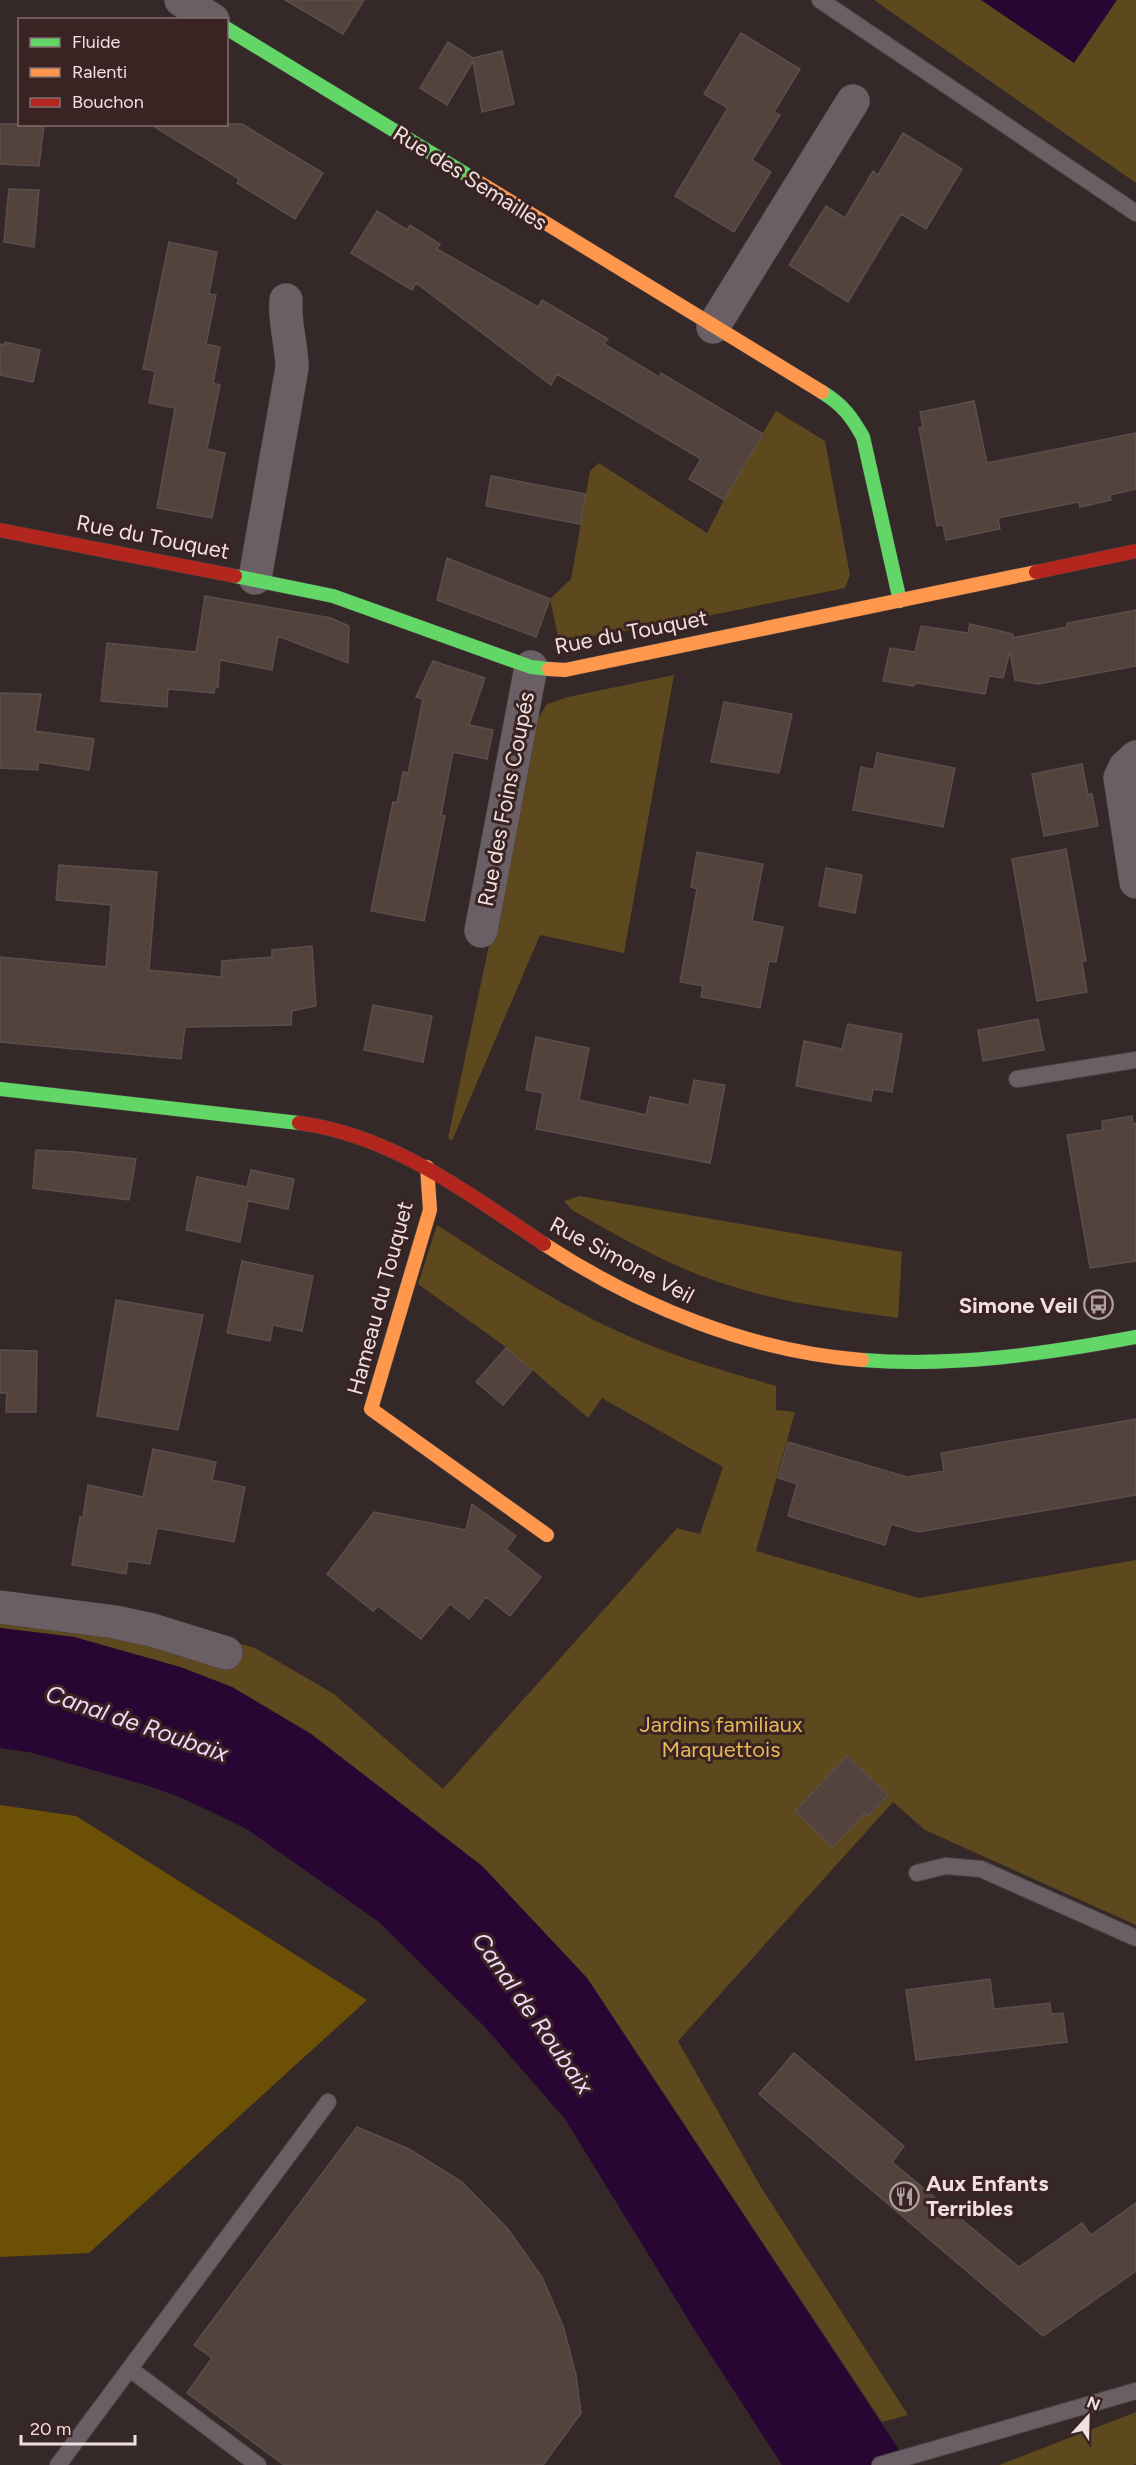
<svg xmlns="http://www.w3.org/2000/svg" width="1136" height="2465" font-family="Figtree,sans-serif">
<rect width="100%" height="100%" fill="#342828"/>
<path fill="#5e491e" d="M 874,0 L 1136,0 L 1136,183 Z
M 776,411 L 825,441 L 850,575 L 845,588 L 658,626 L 559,641 L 550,599 L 571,579 L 590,471 L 599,463 L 707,533 L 724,500 Z
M 674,675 L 624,953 L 540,935 L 452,1141 L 448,1138 L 537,720 L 547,704 L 568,697 Z
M 580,1196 L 902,1252 L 898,1318 C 841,1310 782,1303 728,1285 C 672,1268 622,1238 572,1210 L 564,1201 Z
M 437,1225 C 495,1262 552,1301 615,1330 C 667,1355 721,1370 776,1386 L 776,1410 L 795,1412 L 756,1551 L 919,1598 L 1136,1560 L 1136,1925 L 925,1830 L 893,1802 L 678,2041 L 759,2184 L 908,2415 L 882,2422 L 587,1978 L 482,1866 L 311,1734 L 232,1687 L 180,1667 L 74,1637 L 0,1628 L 0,1596 L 166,1622 L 255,1648 L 334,1694 L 443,1789 L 677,1528 L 700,1534 L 723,1467 L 602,1398 L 588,1418 L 503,1345 L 418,1284 Z
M 1136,2412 L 1136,2463 L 1133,2465 L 999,2465 Z"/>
<path fill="#6c5005" d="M 0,1805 L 76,1816 L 367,2000 L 89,2253 L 0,2257 Z"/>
<path fill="#280533" d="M 981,0 L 1117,0 L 1074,63 Z
M 0,1628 L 74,1637 L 180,1667 L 232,1687 L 311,1734 L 482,1866 L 587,1978 L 909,2465 L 782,2465 L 696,2332 L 565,2119 L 484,2026 L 379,1922 L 245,1828 L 182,1798 L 146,1785 L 29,1752 L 0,1748 Z"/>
<path fill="#54433c" stroke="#594f4c" stroke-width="1.5" d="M 285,0 L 364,0 L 343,34 Z
M 741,33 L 800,69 L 774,112 L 780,115 L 752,160 L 771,172 L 734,232 L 675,196 L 728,108 L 704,94 Z
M 448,42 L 473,58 L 502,51 L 514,104 L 482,112 L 473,61 L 447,105 L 420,88 Z
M 0,124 L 44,124 L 39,166 L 0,164 Z
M 150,124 L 242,124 L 323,173 L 295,219 L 237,183 L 239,179 Z
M 903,133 L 962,169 L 926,229 L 901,214 L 848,302 L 789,265 L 826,206 L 845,218 L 873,171 L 878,175 Z
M 9,189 L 39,190 L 34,247 L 4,242 Z
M 377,211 L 407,230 L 410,225 L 440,244 L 437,249 L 538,307 L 542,300 L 608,339 L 604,344 L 659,377 L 661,373 L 763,434 L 724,500 L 689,479 L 701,459 L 557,374 L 551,385 L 416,283 L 412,290 L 351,253 Z
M 169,242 L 217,252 L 209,294 L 216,295 L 206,344 L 220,347 L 213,383 L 220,385 L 207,449 L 225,453 L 212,518 L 157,508 L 175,408 L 149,403 L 155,371 L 143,369 Z
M 5,342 L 40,350 L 33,382 L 0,375 L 0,344 L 4,345 Z
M 974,401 L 987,463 L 1136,433 L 1136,489 L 1110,495 L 1111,500 L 1080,507 L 1079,502 L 998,518 L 1000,529 L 946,540 L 943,525 L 937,526 L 919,428 L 923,427 L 920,412 Z
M 491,476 L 586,494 L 580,524 L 486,506 Z
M 447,558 L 550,599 L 536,637 L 437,600 Z
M 205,596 L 331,618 L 349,626 L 348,663 L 278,636 L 272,670 L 220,660 L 218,687 L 215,687 L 214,693 L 168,689 L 167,707 L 101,701 L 107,643 L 196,652 Z
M 1136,610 L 1136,666 L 1038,684 L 1015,680 L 1010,651 L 1003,678 L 989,676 L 985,694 L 917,683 L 913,686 L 883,681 L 890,648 L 915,652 L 921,626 L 968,633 L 970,624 L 1013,634 L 1013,638 L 1067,627 L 1067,623 Z
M 433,661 L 485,678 L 469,725 L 493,730 L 487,759 L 453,752 L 441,815 L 445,816 L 424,921 L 371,911 L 393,802 L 397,803 L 403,772 L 408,773 L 423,699 L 416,697 Z
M 0,693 L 41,694 L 35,731 L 94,739 L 89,770 L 38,762 L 38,770 L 0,768 Z
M 724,702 L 792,714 L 779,773 L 711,762 Z
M 877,753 L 955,768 L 943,827 L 853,810 L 861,767 L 874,770 Z
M 1082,764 L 1088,795 L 1092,794 L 1098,826 L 1044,836 L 1032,774 Z
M 1066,849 L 1086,961 L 1082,962 L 1087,992 L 1037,1001 L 1012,859 Z
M 697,852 L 763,864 L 752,921 L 783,927 L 776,962 L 769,961 L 760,1008 L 701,997 L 703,986 L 680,982 L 697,889 L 691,887 Z
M 59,865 L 157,872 L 149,970 L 221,977 L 222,961 L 272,957 L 272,950 L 312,946 L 316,1006 L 292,1011 L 291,1025 L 185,1027 L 181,1059 L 0,1042 L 0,957 L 106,967 L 111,905 L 56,900 Z
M 826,868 L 862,875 L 855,913 L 819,906 Z
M 373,1005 L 432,1016 L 423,1062 L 364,1050 Z
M 1038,1019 L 1044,1050 L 983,1061 L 978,1030 Z
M 848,1024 L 902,1034 L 892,1092 L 873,1089 L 871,1101 L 796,1086 L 804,1041 L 842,1049 Z
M 536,1037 L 589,1048 L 579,1100 L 646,1115 L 650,1097 L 689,1105 L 694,1080 L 725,1085 L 710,1163 L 536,1129 L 543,1093 L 526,1090 Z
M 1132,1116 L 1133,1124 L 1136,1123 L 1136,1261 L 1090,1268 L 1067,1135 L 1103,1130 L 1102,1121 Z
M 36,1150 L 75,1152 L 136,1159 L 129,1200 L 33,1188 Z
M 251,1170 L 294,1179 L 288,1209 L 248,1201 L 240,1242 L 186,1230 L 197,1177 L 247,1187 Z
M 242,1261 L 313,1276 L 302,1331 L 273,1325 L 270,1341 L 227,1333 Z
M 116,1300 L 203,1315 L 178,1430 L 97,1416 Z
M 506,1348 L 532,1370 L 503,1405 L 476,1382 Z
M 0,1350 L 37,1351 L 36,1412 L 6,1412 L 7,1393 L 0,1393 Z
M 1136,1419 L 1136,1495 L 918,1532 L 891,1524 L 885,1545 L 788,1516 L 797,1484 L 778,1478 L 788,1442 L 907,1477 L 944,1471 L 941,1453 Z
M 153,1449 L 216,1462 L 212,1480 L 245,1487 L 234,1542 L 157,1528 L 150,1564 L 128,1561 L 126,1574 L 72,1565 L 80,1517 L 83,1517 L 88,1485 L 143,1497 Z
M 472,1504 L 516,1536 L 506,1549 L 541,1577 L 510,1616 L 486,1597 L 469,1619 L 450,1604 L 421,1639 L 378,1606 L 373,1611 L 327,1574 L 374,1512 L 466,1530 Z
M 847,1756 L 888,1795 L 868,1816 L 865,1813 L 833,1847 L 795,1811 Z
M 990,1979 L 994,2009 L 1050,2003 L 1051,2014 L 1063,2013 L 1067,2042 L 916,2060 L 906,1990 Z
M 794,2053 L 904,2146 L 892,2162 L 1019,2267 L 1082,2223 L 1091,2235 L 1136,2203 L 1136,2271 L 1043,2336 L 759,2094 Z
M 357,2127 L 409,2149 L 462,2182 L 507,2228 L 542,2277 L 563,2326 L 576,2375 L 581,2413 L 543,2465 L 284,2465 L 187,2393 L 212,2358 L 194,2345 Z"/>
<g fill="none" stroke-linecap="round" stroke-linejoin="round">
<defs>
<path id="lane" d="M 820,0 L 1136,213
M 1017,1079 L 1136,1060
M 917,1873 L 945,1866 L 981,1869 L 1136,1938
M 130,2369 L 258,2465
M 58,2465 L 328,2102
M 880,2465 L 1136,2391"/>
<path id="street" d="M 181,0 L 213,20
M 713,327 L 853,101
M 255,578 L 292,368 C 292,345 284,323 286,300
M 1136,757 L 1125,767 L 1120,778 L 1136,882
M 481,931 L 531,667
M 0,1607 L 115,1622 L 152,1630 L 226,1653"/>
<path id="fast" d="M 226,28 L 472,178
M 822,392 C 843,405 851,416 863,437 L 900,601
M 235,576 L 333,596 L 531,667 L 549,669
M 0,1089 L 299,1123
M 862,1360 C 955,1367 1045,1354 1136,1337"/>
<path id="slow" d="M 472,178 L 822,392
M 549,669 L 565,670 L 1036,572
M 427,1167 L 430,1210 L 371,1409 L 547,1535
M 544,1244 C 639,1306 748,1351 862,1360"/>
<path id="jam" d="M 0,530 L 235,576
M 1036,572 L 1136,551
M 299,1123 C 392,1135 467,1193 544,1244"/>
</defs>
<use href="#lane" stroke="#4d4343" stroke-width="18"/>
<use href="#street" stroke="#4d4343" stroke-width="34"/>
<use href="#fast" stroke="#4d4343" stroke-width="15"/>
<use href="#slow" stroke="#4d4343" stroke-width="15"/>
<use href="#jam" stroke="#4d4343" stroke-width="15"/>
<use href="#lane" stroke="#6a5f64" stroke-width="16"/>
<use href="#street" stroke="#6a5f64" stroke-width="33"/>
<use href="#fast" stroke="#63d668" stroke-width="14"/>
<use href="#slow" stroke="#ff974d" stroke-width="14"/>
<use href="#jam" stroke="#b3261e" stroke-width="14"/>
</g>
<defs>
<symbol id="bus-ring" viewBox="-11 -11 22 22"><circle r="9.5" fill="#392323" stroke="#aea0a0" stroke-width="1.5"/><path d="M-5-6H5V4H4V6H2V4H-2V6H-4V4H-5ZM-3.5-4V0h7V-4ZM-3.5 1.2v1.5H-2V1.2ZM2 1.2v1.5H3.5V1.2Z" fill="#aea0a0"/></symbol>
<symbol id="restaurant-ring" viewBox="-11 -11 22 22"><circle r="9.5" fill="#392323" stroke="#aea0a0" stroke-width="1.5"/><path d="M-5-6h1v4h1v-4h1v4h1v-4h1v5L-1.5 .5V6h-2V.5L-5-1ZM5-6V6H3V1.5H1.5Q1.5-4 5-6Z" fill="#aea0a0"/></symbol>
</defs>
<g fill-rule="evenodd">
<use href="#bus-ring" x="1082" y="1288" width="33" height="33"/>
<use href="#restaurant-ring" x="888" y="2180" width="33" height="33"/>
</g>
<g text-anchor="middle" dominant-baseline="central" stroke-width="6" stroke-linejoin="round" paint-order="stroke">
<g font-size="22" fill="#f0e1e0" stroke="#392323">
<text transform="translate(470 178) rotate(32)">Rue des Semailles</text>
<text transform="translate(153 537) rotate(11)">Rue du Touquet</text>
<text transform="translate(631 632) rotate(-11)">Rue du Touquet</text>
<text transform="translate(506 799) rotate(-79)">Rue des Foins Coupés</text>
<text transform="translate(622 1260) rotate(28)">Rue Simone Veil</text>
<text transform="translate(380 1298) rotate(-75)">Hameau du Touquet</text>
</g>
<g font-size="22" font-weight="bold" fill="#f0e1e0" stroke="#392323" text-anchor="end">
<text x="1078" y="1305">Simone Veil</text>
<text x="926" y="2183" text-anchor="start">Aux Enfants<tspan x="926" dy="25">Terribles</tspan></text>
</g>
<g font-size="22" fill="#e6b856" stroke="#392323">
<text x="721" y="1724">Jardins familiaux<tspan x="721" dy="25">Marquettois</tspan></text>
</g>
<g font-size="24" font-style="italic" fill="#efd8f9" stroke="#392323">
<text transform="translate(137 1723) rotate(19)">Canal de Roubaix</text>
<text transform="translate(533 2013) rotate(55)">Canal de Roubaix</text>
</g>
</g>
<rect x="18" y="18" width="210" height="108" fill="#392323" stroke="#826f6f" stroke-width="1.5"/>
<rect x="30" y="38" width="30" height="9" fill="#63d668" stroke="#826f6f" stroke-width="1.5"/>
<text x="72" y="48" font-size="18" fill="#f0e1e0">Fluide</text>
<rect x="30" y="68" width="30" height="9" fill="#ff974d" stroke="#826f6f" stroke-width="1.5"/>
<text x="72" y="78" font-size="18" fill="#f0e1e0">Ralenti</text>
<rect x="30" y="98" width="30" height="9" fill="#b3261e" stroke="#826f6f" stroke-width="1.5"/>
<text x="72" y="108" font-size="18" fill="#f0e1e0">Bouchon</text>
<g transform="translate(1088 2417) rotate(22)" stroke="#392323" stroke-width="4.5" paint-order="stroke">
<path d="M0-4.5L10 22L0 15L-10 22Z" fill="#f0e1e0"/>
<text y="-9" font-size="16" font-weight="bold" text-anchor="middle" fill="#f0e1e0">N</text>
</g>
<path d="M21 2435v9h114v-9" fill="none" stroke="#f0e1e0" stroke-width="3"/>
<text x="30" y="2435" font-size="18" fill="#f0e1e0" stroke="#392323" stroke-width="4.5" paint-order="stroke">20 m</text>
</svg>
